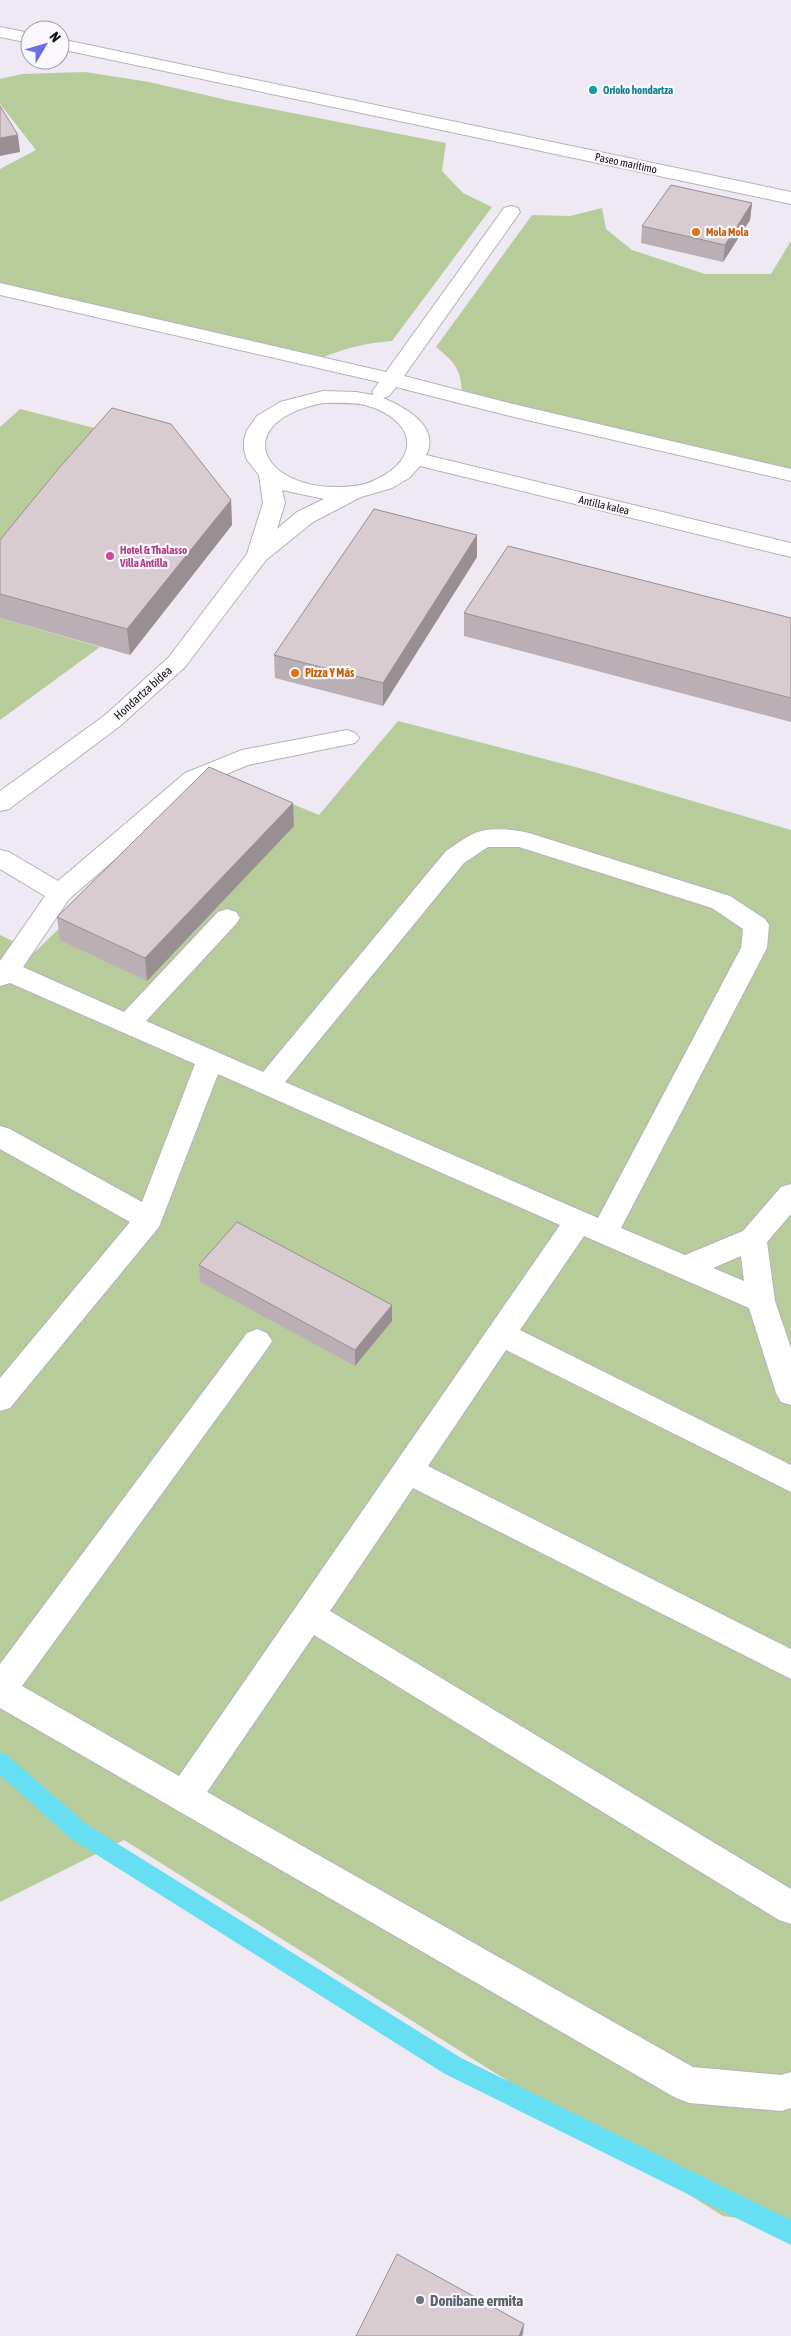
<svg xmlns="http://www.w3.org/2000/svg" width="791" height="2336" font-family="'Asap Condensed',sans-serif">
<rect width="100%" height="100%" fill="#eee9f3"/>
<path fill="#b8cc9b" d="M 85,72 L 149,82 L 231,101 L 446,143 L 442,171 L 463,193 L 492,207 L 392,341 C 367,343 345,348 321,358 L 0,285 L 0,169 L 36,150 L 0,104 L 0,79 L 22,74 Z
M 602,208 L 606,229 L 632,250 L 705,274 L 771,274 L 791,241 L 791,470 L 531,410 L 462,390 C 460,367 453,361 436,347 L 532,215 L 570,216 Z
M 20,409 L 114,433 L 0,570 L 0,427 Z
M 0,618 L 100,647 L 0,720 Z
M 398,721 L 587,770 L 791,830 L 791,2225 L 723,2216 L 124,1840 L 0,1902 L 0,935 L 35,952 L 218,773 L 319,815 Z"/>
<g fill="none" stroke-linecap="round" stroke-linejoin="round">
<path fill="#65dff1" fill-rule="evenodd" d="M 0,1752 L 7,1755 L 86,1824 L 461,2058 L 791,2220 L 791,2245 L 445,2074 L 70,1838 L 0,1775 Z"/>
<defs>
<path id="lane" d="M 347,730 L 355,733 L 359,738 L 355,743 L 248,765 L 201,785 L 69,899 L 23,967 L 124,1012 L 218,912 L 227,909 L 236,912 L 240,918 L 236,924 L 146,1021 L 263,1072 L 446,851 C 455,845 464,838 473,834 C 487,827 514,829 529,833 L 730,896 L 765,919 L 769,925 L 767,948 L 621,1228 L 685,1255 L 743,1231 L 781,1187 L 791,1184 L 791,1214 L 767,1242 L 775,1301 L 791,1348 L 791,1405 L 781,1402 L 776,1393 L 749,1308 L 584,1236 L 520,1330 L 791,1465 L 791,1492 L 506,1350 L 428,1466 L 791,1649 L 791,1679 L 413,1488 L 330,1611 L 791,1889 L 791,1924 L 779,1920 L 314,1635 L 207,1792 L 693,2067 L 781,2075 L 791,2072 L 791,2108 L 781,2111 L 689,2103 L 676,2098 L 0,1708 L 0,1664 L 247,1333 L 257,1329 L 267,1333 L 272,1341 L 267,1349 L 22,1686 L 179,1776 L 560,1225 L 218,1074 L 159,1227 L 10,1408 L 0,1411 L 0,1378 L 130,1222 L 0,1149 L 0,1126 L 10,1129 L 142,1202 L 195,1064 L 10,983 L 0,986 L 0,961 L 45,896 L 0,869 L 0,850 L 9,852 L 58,881 L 185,773 L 242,750 ZM 488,847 L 519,847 L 712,908 L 743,929 L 741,948 L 598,1218 L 285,1082 L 464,863 ZM 741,1256 L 744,1281 L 713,1268 Z"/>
<path id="street" d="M 0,27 L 30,33 L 30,43 L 0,37 Z
M 60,39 L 791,192 L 791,204 L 60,49 Z
M 511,206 L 518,208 L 520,212 L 404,376 L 513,404 L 791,469 L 791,481 L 510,416 L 396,387 L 389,396 L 383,398 C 404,407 441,426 426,455 L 791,543 L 791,557 L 420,466 L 409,478 L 392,488 L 361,497 L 313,522 L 266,560 L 185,667 L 120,726 L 9,809 L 0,811 L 0,791 L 104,716 L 169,657 L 247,554 L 263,503 L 259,475 L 247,460 L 244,450 L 244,440 L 247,430 L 257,416 L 280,402 L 323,391 L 356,392 L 374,395 L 372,392 L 379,382 L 0,295 L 0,283 L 386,372 L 504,208 ZM 323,403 C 337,403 351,402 365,405 C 413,418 425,457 375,480 C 364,486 350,487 338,487 C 258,488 231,421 323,403 ZM 282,490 L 324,499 L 297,512 L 277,529 L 285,503 Z"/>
</defs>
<use href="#lane" stroke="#b6b1bb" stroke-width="2"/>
<use href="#street" stroke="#b6b1bb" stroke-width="2"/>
<use href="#lane" fill="#fff" fill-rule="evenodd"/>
<use href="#street" fill="#fff" fill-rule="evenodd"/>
</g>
<path fill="#baafb4" d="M 752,203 L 750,220 L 723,262 L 641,243 L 642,226 Z
M 231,500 L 232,525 L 130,655 L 0,618 L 0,540 Z
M 477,535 L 477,557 L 383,706 L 275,678 L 274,655 Z
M 464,613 L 791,618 L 791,722 L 464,636 Z
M 294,826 L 147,981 L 60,940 L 57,917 Z
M 199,1265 L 392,1305 L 392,1321 L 355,1366 L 200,1282 Z"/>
<path fill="#978f92" d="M 18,135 L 20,152 L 0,156 L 0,138 Z
M 752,203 L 750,220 L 723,262 L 725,245 Z
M 231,500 L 232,525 L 130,655 L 127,629 Z
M 477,535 L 477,557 L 383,706 L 383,683 Z
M 293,803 L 294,826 L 147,981 L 145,958 Z
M 392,1305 L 392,1321 L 355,1366 L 355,1350 Z
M 524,2324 L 523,2334 L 522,2336 L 519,2336 Z"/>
<path fill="#d8ccd1" stroke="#978f92" d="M 0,106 L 18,135 L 0,138 Z
M 671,185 L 752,203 L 725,245 L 642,226 Z
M 112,408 L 171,424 L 231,500 L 127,629 L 0,594 L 0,540 L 59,468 Z
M 374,509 L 477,535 L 383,683 L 274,655 Z
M 508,546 L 791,618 L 791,698 L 464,613 Z
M 209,767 L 293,803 L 145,958 L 57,917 Z
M 237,1222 L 392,1305 L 355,1350 L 199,1265 Z
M 397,2254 L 524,2324 L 519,2336 L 356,2336 Z"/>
<circle fill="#0f9aa8" stroke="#fbf7ff" stroke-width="2" cx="593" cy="90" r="5"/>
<g fill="#e8710a" stroke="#fbf7ff" stroke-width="2">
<circle cx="696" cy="232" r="5"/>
<circle cx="295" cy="673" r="5"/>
</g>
<circle fill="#d1479c" stroke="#fbf7ff" stroke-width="2" cx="110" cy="556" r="5"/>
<circle fill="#6b7280" stroke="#fbf7ff" stroke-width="2" cx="420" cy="2300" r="5"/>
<g text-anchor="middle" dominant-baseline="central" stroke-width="4.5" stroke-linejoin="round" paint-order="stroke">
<g font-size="11" font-weight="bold" fill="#0d838f" stroke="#fbf7ff" text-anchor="start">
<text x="603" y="90">Orioko hondartza</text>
</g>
<g font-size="11" fill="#161518" stroke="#fbf7ff">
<text transform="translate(626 163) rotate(12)">Paseo marítimo</text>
<text transform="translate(604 505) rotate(13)">Antilla kalea</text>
</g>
<g font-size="11" font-weight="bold" fill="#c56008" stroke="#fbf7ff" text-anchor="start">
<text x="706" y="232">Mola Mola</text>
</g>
<g font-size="11" font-weight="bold" fill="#b23c85" stroke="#fbf7ff" text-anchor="start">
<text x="120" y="550">Hotel &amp; Thalasso<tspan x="120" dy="13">Villa Antilla</tspan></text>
</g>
<g font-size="12" font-weight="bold" fill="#c56008" stroke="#fbf7ff" text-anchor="start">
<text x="305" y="673">Pizza Y Más</text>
</g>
<g font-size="12" fill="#161518" stroke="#fbf7ff">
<text transform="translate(143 693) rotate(-42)">Hondartza bidea</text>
</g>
<g font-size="15" font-weight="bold" fill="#5b616d" stroke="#fbf7ff" text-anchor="start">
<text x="430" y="2300">Donibane ermita</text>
</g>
</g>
<g transform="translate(45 45) rotate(52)"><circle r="24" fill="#fbf7ff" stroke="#9f9da3"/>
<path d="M0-4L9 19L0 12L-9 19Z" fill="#6b6de7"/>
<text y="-8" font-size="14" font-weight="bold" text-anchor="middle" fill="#161518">N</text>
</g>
</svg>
